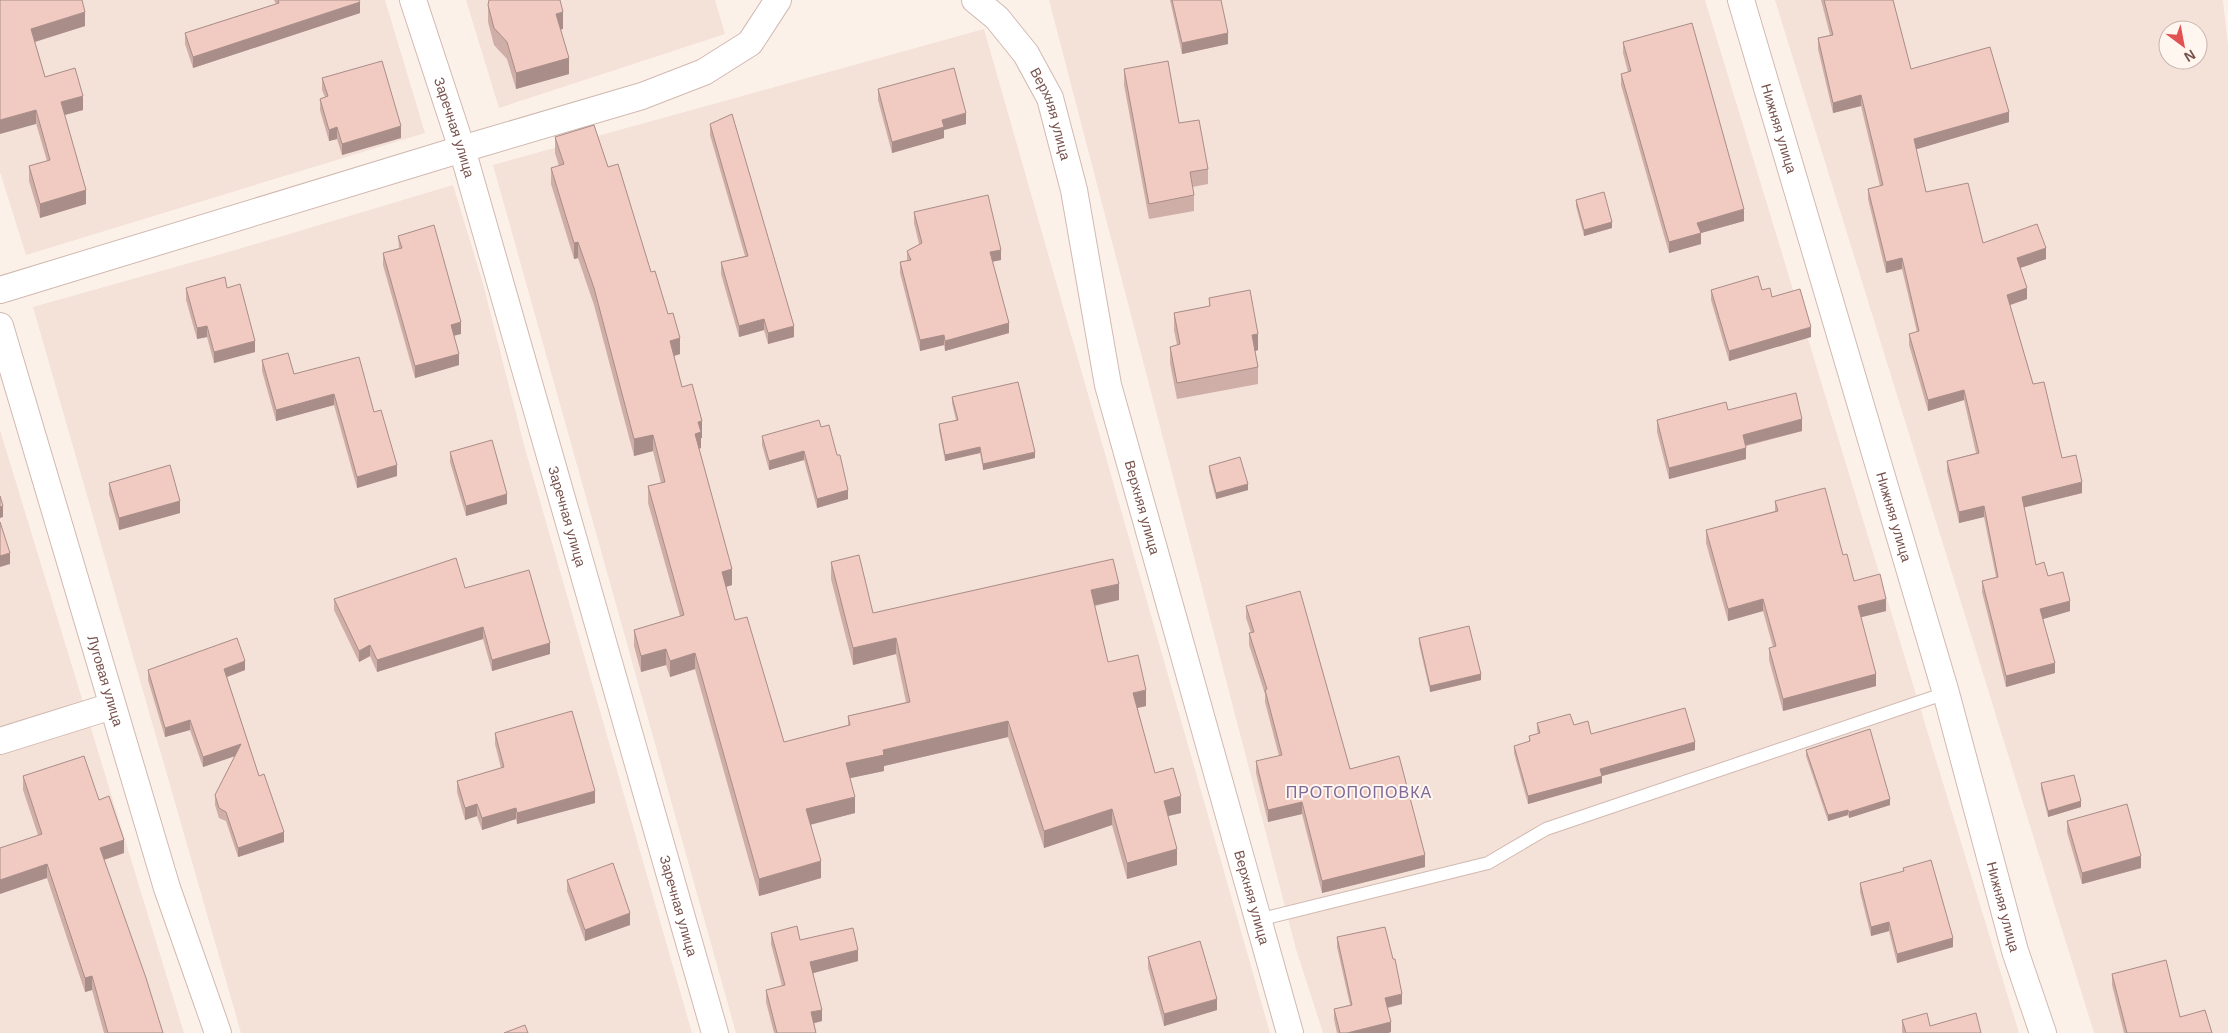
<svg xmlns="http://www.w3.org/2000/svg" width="2228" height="1033" font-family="Helvetica,sans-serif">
<rect width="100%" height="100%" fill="#fcf1e9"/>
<path fill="#f4e1d8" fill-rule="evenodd" d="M 0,0 L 385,0 L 425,133 L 26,255 L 0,172 Z
M 466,0 L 715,0 L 725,34 L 499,108 Z
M 1049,0 L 1705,0 L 2019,1033 L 1323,1033 L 1296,949 Z
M 1775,0 L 2223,0 L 2228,45 L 2228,1033 L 2094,1033 ZM 2168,30 L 2198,30 L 2198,60 L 2168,60 Z
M 984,29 L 1270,1033 L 736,1033 L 493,165 Z
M 453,185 L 482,280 L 524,445 L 692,1033 L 241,1033 L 33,307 L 232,251 Z
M 0,430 L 184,1033 L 0,1033 Z"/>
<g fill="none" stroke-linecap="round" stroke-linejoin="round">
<defs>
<path id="lane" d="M 1258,920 L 1488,863 L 1546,829 L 1946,693"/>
<g id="street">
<path id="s1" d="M 413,0 L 462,149 L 715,1033"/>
<path id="s2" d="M 975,0 L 997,18 L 1026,54 L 1050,98 L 1074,190 L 1108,385 L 1290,1033"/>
<path id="s3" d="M 1741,0 L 1946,693 L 2015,951 L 2043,1033"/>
<path d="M 0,290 L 462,149 L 642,96 L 704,72 L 750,43 L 778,0"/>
<path id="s4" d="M 0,326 L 167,888 L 218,1033"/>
<path d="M 0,741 L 112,706"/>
</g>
</defs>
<use href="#lane" stroke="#d1b9b1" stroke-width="14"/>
<use href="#street" stroke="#d1b9b1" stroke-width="28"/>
<use href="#lane" stroke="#fff" stroke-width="12"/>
<use href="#street" stroke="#fff" stroke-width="26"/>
</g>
<path fill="#cfaea7" d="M 0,0 L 85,26 L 35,42 L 45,77 L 83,110 L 64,115 L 86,204 L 40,218 L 29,181 L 29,166 L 47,161 Z
M 274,0 L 359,0 L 360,13 L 193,68 L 185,44 L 185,33 L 276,4 Z
M 1170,0 L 1221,0 L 1228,44 L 1182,54 Z
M 1821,0 L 1893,0 L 1911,69 L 2009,122 L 1916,149 L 1926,192 L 1983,243 L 2046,259 L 2020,268 L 2027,299 L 2010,305 L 2033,384 L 2062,458 L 2082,493 L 2024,507 L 2036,565 L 2048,576 L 2070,611 L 2042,619 L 2055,673 L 2006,687 L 1982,592 L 1982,581 L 1996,577 L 1984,517 L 1959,523 L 1947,471 L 1947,461 L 1976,453 L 1964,400 L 1928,411 L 1909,345 L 1909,334 L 1917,332 L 1902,269 L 1886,273 L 1868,199 L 1868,189 L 1880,186 L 1861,106 L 1833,113 L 1818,49 L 1818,38 L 1830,35 Z
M 488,5 L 563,29 L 561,29 L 569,74 L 516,89 L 507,59 L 494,45 L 488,22 Z
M 1623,42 L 1744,221 L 1701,233 L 1701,244 L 1669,253 L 1621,85 L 1621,74 L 1628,72 L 1623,53 Z
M 1124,69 L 1179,123 L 1208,169 L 1208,184 L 1192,187 L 1194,195 L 1194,211 L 1149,219 L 1124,85 Z
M 322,78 L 401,138 L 342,155 L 337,139 L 329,141 L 320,110 L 320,99 L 325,97 L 322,90 Z
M 878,89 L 966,124 L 944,130 L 944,138 L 892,153 L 878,100 Z
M 710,124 L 794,337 L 768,344 L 764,330 L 739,337 L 721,274 L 721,262 L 745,256 L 710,135 Z
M 555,137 L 608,167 L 651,272 L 680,354 L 674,356 L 682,387 L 702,438 L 701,438 L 701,448 L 699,449 L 732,585 L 726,587 L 735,620 L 784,742 L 848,725 L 848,716 L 906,702 L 896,654 L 853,665 L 831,579 L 831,562 L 873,613 L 1119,600 L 1095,606 L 1108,662 L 1146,706 L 1137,708 L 1155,773 L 1181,813 L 1168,816 L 1177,865 L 1127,879 L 1112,825 L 1044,848 L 1008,737 L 884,766 L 884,771 L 850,778 L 855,813 L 811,824 L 821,878 L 759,896 L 695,669 L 670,677 L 666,665 L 641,672 L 634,646 L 634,630 L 680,616 L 648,503 L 648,486 L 661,483 L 653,451 L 634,456 L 594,305 L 578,258 L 574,259 L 551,184 L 551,168 L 559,166 L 555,153 Z
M 1576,200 L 1612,228 L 1584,236 L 1576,206 Z
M 914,212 L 1001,260 L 992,262 L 1009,333 L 945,351 L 944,345 L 920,351 L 900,273 L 900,262 L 907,261 L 907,251 L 919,244 L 914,223 Z
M 398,236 L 461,334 L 454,336 L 459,365 L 415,378 L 383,265 L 383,253 L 399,248 Z
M 186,288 L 227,288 L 255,352 L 214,363 L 207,337 L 197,339 L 186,300 Z
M 1711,290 L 1762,290 L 1772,297 L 1811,337 L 1729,361 L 1711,300 Z
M 1209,298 L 1258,350 L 1255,351 L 1258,367 L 1258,384 L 1177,399 L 1170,363 L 1170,347 L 1177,345 L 1174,330 L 1174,313 L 1209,306 Z
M 262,360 L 374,412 L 397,476 L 357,488 L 334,405 L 276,421 L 262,371 Z
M 952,397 L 1035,458 L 983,470 L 980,453 L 945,461 L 939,430 L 939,424 L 956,420 L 952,403 Z
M 1728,410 L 1802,431 L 1746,446 L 1746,459 L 1669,479 L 1657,432 L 1657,420 Z
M 821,427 L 848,499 L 817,508 L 804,460 L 769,470 L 762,445 L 762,436 Z
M 450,452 L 507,504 L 466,516 L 450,462 Z
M 1209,466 L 1248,490 L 1216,499 L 1209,472 Z
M 109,483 L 180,513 L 119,530 L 109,494 Z
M 1775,501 L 1843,555 L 1854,581 L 1886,611 L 1861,617 L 1876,686 L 1783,711 L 1769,660 L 1769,648 L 1773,647 L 1763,611 L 1728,621 L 1706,543 L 1706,530 L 1775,511 Z
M 465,588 L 550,654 L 492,671 L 483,639 L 377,672 L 370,656 L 359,662 L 334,610 L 334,599 Z
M 1246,606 L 1350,769 L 1425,867 L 1322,893 L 1302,814 L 1268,822 L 1256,773 L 1256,761 L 1279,756 L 1265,702 L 1265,694 L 1249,645 L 1249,633 L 1251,633 L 1246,618 Z
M 1419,638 L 1481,680 L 1430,692 L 1419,644 Z
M 148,670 L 245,670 L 227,677 L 259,776 L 284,842 L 238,857 L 226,821 L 219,818 L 215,805 L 215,795 L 235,756 L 203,767 L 190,730 L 165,737 L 148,680 Z
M 1537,723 L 1574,725 L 1591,734 L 1695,750 L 1602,776 L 1602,783 L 1528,804 L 1514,753 L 1514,746 L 1529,742 L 1529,736 L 1538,734 L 1537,730 Z
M 495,733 L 595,803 L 517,824 L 516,819 L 482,830 L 477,816 L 465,820 L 457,792 L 457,781 L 501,768 L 495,744 Z
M 1806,750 L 1890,805 L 1849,818 L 1848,815 L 1828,821 L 1806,756 Z
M 23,776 L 99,800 L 124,853 L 104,860 L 163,1033 L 104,1033 L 92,990 L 85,992 L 47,878 L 38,835 L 23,790 Z
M 2041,783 L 2081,807 L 2048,817 L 2041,789 Z
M 2067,821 L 2141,868 L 2082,884 L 2067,832 Z
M 1903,868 L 1953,947 L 1897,963 L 1889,931 L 1871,936 L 1860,892 L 1860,883 L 1903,872 Z
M 567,880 L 630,925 L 585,941 L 567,891 Z
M 771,933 L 800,940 L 858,961 L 813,973 L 822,1021 L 814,1023 L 816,1033 L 774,1033 L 766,1002 L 766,990 L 782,986 L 771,944 Z
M 1337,937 L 1402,1004 L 1388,1008 L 1391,1032 L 1388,1033 L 1337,1033 L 1334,1019 L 1334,1009 L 1350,1005 L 1337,947 Z
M 1148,957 L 1217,1010 L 1164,1026 L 1148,968 Z
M 2112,974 L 2180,1017 L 2212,1033 L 2124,1033 L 2112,985 Z
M 1902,1020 L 1930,1026 L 1981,1033 L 1902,1033 Z"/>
<path fill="#a98d88" d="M 360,2 L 360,13 L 193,68 L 193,57 Z
M 85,12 L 85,26 L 31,43 L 31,29 Z
M 563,12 L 563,29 L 556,30 L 556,14 Z
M 1228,33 L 1228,44 L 1182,54 L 1182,43 Z
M 569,58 L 569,74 L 516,89 L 516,73 Z
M 1861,95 L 1861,106 L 1833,113 L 1833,103 Z
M 83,96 L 83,110 L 61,116 L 61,102 Z
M 36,110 L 36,124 L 0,134 L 0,120 Z
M 2009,112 L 2009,122 L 1914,150 L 1914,139 Z
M 966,113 L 966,124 L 944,130 L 944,138 L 892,153 L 892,142 L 942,120 Z
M 401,126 L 401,138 L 342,155 L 342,144 Z
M 337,127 L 337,139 L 329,141 L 329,130 Z
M 86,190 L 86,204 L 40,218 L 40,204 Z
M 1744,209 L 1744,221 L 1701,233 L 1701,244 L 1669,253 L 1669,242 L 1697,223 Z
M 1612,222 L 1612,228 L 1584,236 L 1584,230 Z
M 578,242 L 578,258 L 574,259 L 574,243 Z
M 2046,248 L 2046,259 L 2017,269 L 2017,258 Z
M 1001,250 L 1001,260 L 990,262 L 990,252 Z
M 1902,258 L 1902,269 L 1886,273 L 1886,262 Z
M 2027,288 L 2027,299 L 2007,306 L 2007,295 Z
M 764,319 L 764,330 L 739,337 L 739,326 Z
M 461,322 L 461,334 L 451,336 L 451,325 Z
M 1009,323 L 1009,333 L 945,351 L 945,341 Z
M 207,326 L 207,337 L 197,339 L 197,328 Z
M 794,326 L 794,337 L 768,344 L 768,333 Z
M 1811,327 L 1811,337 L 1729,361 L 1729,351 Z
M 1258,334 L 1258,350 L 1252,352 L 1252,335 Z
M 944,335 L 944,345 L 920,351 L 920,340 Z
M 680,338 L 680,354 L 670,357 L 670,341 Z
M 255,341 L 255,352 L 214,363 L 214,352 Z
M 459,354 L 459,365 L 415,378 L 415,366 Z
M 1964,390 L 1964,400 L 1928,411 L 1928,400 Z
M 334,394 L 334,405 L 276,421 L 276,410 Z
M 1802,419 L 1802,431 L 1743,446 L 1743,435 Z
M 702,421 L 702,438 L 701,438 L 701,448 L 695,450 L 695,434 L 698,422 Z
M 653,435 L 653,451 L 634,456 L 634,439 Z
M 980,447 L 980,453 L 945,461 L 945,455 Z
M 1746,448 L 1746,459 L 1669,479 L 1669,468 Z
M 804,451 L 804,460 L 769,470 L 769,461 Z
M 1035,452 L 1035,458 L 983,470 L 983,464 Z
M 397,465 L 397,476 L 357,488 L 357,477 Z
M 2082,482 L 2082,493 L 2022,508 L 2022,497 Z
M 1248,484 L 1248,490 L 1216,499 L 1216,493 Z
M 848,490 L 848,499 L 817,508 L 817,499 Z
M 507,494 L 507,504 L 466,516 L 466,506 Z
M 180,501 L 180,513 L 119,530 L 119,518 Z
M 3,506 L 3,517 L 0,518 L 0,507 Z
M 1984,506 L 1984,517 L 1959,523 L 1959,512 Z
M 10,553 L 10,564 L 0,567 L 0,556 Z
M 732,569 L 732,585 L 722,588 L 722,572 Z
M 1119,584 L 1119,600 L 1091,606 L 1091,590 Z
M 1763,599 L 1763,611 L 1728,621 L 1728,609 Z
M 1886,599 L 1886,611 L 1858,618 L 1858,606 Z
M 2070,601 L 2070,611 L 2040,620 L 2040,609 Z
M 483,627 L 483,639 L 377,672 L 377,660 Z
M 896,638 L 896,654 L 853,665 L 853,648 Z
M 550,643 L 550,654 L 492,671 L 492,660 Z
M 370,645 L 370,656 L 359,662 L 359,651 Z
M 666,649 L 666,665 L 641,672 L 641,656 Z
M 695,653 L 695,669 L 670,677 L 670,661 Z
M 245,661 L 245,670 L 224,678 L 224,669 Z
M 2055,663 L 2055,673 L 2006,687 L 2006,676 Z
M 1481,674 L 1481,680 L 1430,692 L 1430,686 Z
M 1876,674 L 1876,686 L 1783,711 L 1783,699 Z
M 1146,690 L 1146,706 L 1133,709 L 1133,693 Z
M 190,720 L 190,730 L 165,737 L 165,728 Z
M 1008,721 L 1008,737 L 884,766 L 884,771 L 846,779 L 846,763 L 883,750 Z
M 1695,742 L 1695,750 L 1602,776 L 1602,783 L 1528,804 L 1528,796 L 1600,769 Z
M 241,744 L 241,754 L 203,767 L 203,757 Z
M 595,791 L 595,803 L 517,824 L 517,813 Z
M 1181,796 L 1181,813 L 1164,817 L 1164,801 Z
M 855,797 L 855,813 L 806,826 L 806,809 Z
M 1890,799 L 1890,805 L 1849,818 L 1849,812 Z
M 2081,801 L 2081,807 L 2048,817 L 2048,811 Z
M 1302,802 L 1302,814 L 1268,822 L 1268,810 Z
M 477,804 L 477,816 L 465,820 L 465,808 Z
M 516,808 L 516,819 L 482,830 L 482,818 Z
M 1112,809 L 1112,825 L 1044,848 L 1044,831 Z
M 1848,810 L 1848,815 L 1828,821 L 1828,815 Z
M 284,832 L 284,842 L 238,857 L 238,848 Z
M 124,840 L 124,853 L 100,861 L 100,848 Z
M 1177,849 L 1177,865 L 1127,879 L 1127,863 Z
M 1425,855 L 1425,867 L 1322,893 L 1322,881 Z
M 2141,856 L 2141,868 L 2082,884 L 2082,873 Z
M 821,861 L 821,878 L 759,896 L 759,879 Z
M 47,864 L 47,878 L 0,894 L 0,880 Z
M 630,913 L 630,925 L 585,941 L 585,930 Z
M 1889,922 L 1889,931 L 1871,936 L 1871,927 Z
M 1953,938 L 1953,947 L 1897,963 L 1897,954 Z
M 858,950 L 858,961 L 810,974 L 810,962 Z
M 92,976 L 92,990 L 85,992 L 85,978 Z
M 1402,994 L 1402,1004 L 1385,1008 L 1385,998 Z
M 1217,999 L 1217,1010 L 1164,1026 L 1164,1014 Z
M 822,1010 L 822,1021 L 811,1024 L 811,1012 Z
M 1391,1022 L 1391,1032 L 1388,1033 L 1347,1033 Z"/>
<path fill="#f1cac2" stroke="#a98d88" d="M 0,0 L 82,0 L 85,12 L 31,29 L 45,77 L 75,68 L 83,96 L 61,102 L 86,190 L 40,204 L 29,166 L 50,160 L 36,110 L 0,120 Z
M 278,0 L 359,0 L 360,2 L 193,57 L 185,33 L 279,3 Z
M 489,0 L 560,0 L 563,12 L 556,14 L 569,58 L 516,73 L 507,42 L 494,28 L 488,5 Z
M 1172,0 L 1221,0 L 1228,33 L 1182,43 Z
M 1824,0 L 1893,0 L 1911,69 L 1990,47 L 2009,112 L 1914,139 L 1926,192 L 1968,183 L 1983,243 L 2037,224 L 2046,248 L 2017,258 L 2027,288 L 2007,295 L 2033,384 L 2044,382 L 2062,458 L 2076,455 L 2082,482 L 2022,497 L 2036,565 L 2044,562 L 2048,576 L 2063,572 L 2070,601 L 2040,609 L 2055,663 L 2006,676 L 1982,581 L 1998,577 L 1984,506 L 1959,512 L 1947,461 L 1979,453 L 1964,390 L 1928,400 L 1909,334 L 1919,331 L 1902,258 L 1886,262 L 1868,189 L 1883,185 L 1861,95 L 1833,103 L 1818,38 L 1833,35 Z
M 1692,23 L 1744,209 L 1697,223 L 1701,233 L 1669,242 L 1621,74 L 1631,71 L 1623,42 Z
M 382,61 L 401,126 L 342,144 L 337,127 L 329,130 L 320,99 L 328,96 L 322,78 Z
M 1168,61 L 1179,123 L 1199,120 L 1208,169 L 1190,172 L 1194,195 L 1149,204 L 1124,69 Z
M 954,68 L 966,113 L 942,120 L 944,127 L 892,142 L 878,89 Z
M 732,114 L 794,326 L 768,333 L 764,319 L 739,326 L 721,262 L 748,256 L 710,124 Z
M 594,125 L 608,167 L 618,164 L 651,272 L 655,271 L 668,314 L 673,313 L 680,338 L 670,341 L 682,387 L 692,384 L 702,421 L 698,422 L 701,432 L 695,434 L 732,569 L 722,572 L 735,620 L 747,617 L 784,742 L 850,725 L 848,716 L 910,702 L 896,638 L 853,648 L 831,562 L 859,555 L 873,613 L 1113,559 L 1119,584 L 1091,590 L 1108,662 L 1138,655 L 1146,690 L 1133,693 L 1155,773 L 1173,768 L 1181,796 L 1164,801 L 1177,849 L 1127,863 L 1112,809 L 1044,831 L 1008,721 L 883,750 L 884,755 L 846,763 L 855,797 L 806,809 L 821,861 L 759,879 L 695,653 L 670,661 L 666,649 L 641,656 L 634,630 L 684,615 L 648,486 L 665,482 L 653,435 L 634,439 L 594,288 L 578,242 L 574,243 L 551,168 L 564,164 L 555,137 Z
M 1604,192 L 1612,222 L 1584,230 L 1576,200 Z
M 988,195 L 1001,250 L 990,252 L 1009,323 L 945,341 L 944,335 L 920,340 L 900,262 L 911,260 L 907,251 L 922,243 L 914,212 Z
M 434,225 L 461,322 L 451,325 L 459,354 L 415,366 L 383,253 L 402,248 L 398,236 Z
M 1758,276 L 1762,290 L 1770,288 L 1772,297 L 1800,289 L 1811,327 L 1729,351 L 1711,290 Z
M 225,277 L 227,288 L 240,284 L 255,341 L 214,352 L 207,326 L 197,328 L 186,288 Z
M 1250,290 L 1258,334 L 1252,335 L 1258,367 L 1177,383 L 1170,347 L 1180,344 L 1174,313 L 1210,306 L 1209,298 Z
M 288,353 L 294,374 L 359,357 L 374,412 L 381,410 L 397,465 L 357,477 L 334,394 L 276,410 L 262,360 Z
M 1018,382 L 1035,452 L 983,464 L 980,447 L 945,455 L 939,424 L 958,420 L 952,397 Z
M 1796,393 L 1802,419 L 1743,435 L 1746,448 L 1669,468 L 1657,420 L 1726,402 L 1728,410 Z
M 819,420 L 821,427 L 829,425 L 837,455 L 840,455 L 848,490 L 817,499 L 804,451 L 769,461 L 762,436 Z
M 492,440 L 507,494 L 466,506 L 450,452 Z
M 1240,457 L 1248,484 L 1216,493 L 1209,466 Z
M 170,465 L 180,501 L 119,518 L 109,483 Z
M 1825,488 L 1843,555 L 1847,554 L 1854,581 L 1880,574 L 1886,599 L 1858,606 L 1876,674 L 1783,699 L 1769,648 L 1776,646 L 1763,599 L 1728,609 L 1706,530 L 1778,511 L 1775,501 Z
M 0,496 L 3,506 L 0,507 Z
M 0,522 L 10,553 L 0,556 Z
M 456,558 L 465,588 L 529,570 L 550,643 L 492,660 L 483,627 L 377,660 L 370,645 L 359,651 L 334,599 Z
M 1300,591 L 1350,769 L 1399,756 L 1425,855 L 1322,881 L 1302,802 L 1268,810 L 1256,761 L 1282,755 L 1265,690 L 1267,689 L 1249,633 L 1254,632 L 1246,606 Z
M 1469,626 L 1481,674 L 1430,686 L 1419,638 Z
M 237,638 L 245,661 L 224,669 L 259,776 L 264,774 L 284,832 L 238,848 L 226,812 L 219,808 L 215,795 L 241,744 L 203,757 L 190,720 L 165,728 L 148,670 Z
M 1685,708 L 1695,742 L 1600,769 L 1602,776 L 1528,796 L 1514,746 L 1530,741 L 1529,736 L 1540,733 L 1537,723 L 1570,714 L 1574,725 L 1588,721 L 1591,734 Z
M 572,711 L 595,791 L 517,813 L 516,808 L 482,818 L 477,804 L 465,808 L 457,781 L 504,767 L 495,733 Z
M 1870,729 L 1890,799 L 1849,812 L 1848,810 L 1828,815 L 1806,750 Z
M 84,756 L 99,800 L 109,796 L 124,840 L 100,848 L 146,978 L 163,1033 L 108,1033 L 92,976 L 85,978 L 47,864 L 0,880 L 0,848 L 42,834 L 23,776 Z
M 2074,775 L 2081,801 L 2048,811 L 2041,783 Z
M 2127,804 L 2141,856 L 2082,873 L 2067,821 Z
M 1931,860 L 1953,938 L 1897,954 L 1889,922 L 1871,927 L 1860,883 L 1904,871 L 1903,868 Z
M 613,863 L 630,913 L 585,930 L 567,880 Z
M 797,926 L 800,940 L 853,928 L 858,950 L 810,962 L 822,1010 L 811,1012 L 816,1033 L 777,1033 L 766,990 L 785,985 L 771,933 Z
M 1385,927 L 1393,959 L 1395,959 L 1402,994 L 1385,998 L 1391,1022 L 1347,1033 L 1340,1033 L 1334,1009 L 1352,1005 L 1337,937 Z
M 1200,941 L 1217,999 L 1164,1014 L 1148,957 Z
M 2166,960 L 2180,1017 L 2205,1010 L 2212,1033 L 2127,1033 L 2112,974 Z
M 1927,1013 L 1930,1026 L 1976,1013 L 1981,1033 L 1906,1033 L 1902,1020 Z
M 525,1025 L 528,1033 L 504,1033 Z"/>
<g text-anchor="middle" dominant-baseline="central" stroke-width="4" stroke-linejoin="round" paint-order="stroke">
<g font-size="14" fill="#77524d" stroke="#fff6f0">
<text stroke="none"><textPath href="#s2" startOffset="140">Верхняя улица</textPath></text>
<text stroke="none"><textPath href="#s1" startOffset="134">Заречная улица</textPath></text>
<text stroke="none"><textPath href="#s3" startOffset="134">Нижняя улица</textPath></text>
<text stroke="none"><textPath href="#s2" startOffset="545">Верхняя улица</textPath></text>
<text stroke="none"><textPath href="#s1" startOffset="539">Заречная улица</textPath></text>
<text stroke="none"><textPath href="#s3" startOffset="539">Нижняя улица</textPath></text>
<text stroke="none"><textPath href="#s4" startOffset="370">Луговая улица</textPath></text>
<text stroke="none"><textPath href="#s2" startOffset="950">Верхняя улица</textPath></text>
<text stroke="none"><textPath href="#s1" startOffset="944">Заречная улица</textPath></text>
<text stroke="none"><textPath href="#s3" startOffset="944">Нижняя улица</textPath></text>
</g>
<g font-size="16" letter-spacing="1" fill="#7e6999" stroke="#fff6f0">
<text x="1359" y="792">ПРОТОПОПОВКА</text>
</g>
</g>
<g transform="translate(2183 45) rotate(148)"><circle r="24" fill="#fff6f0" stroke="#c9b4af"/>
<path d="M0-4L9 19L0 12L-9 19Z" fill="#e25253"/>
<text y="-8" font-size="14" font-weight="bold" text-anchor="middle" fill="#77524d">N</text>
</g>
</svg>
